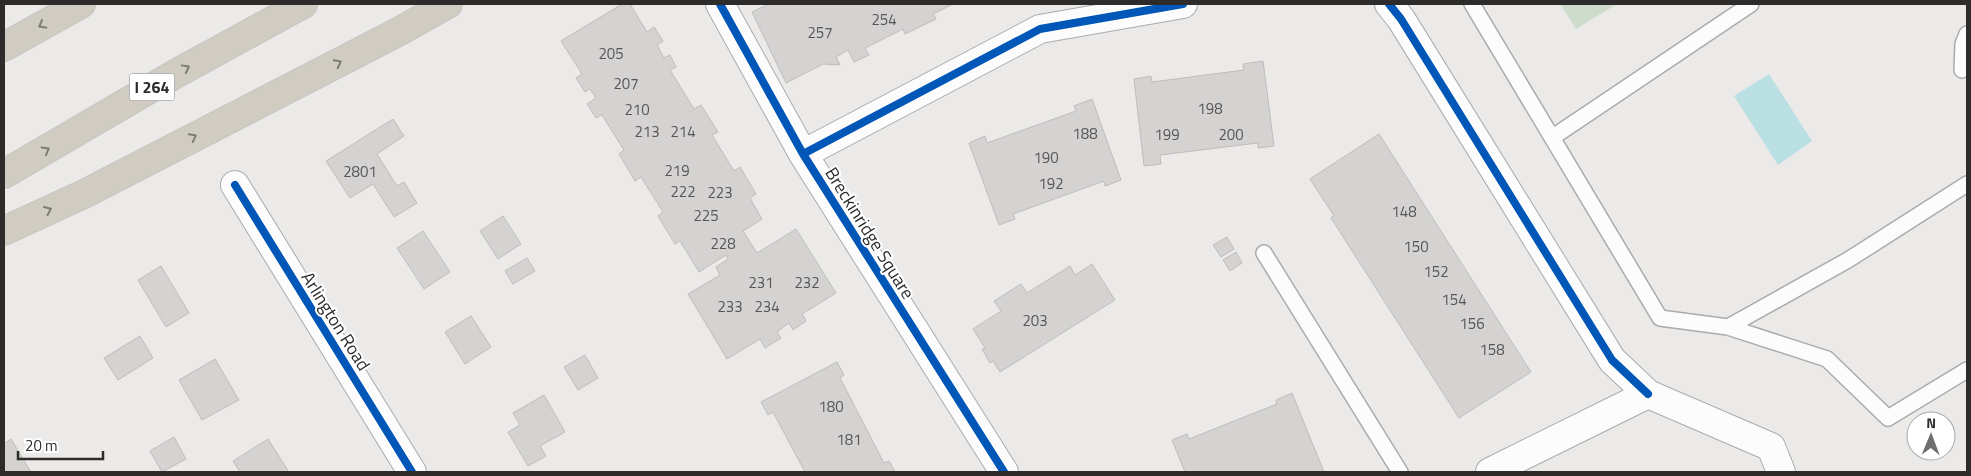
<svg xmlns="http://www.w3.org/2000/svg" width="1971" height="476" font-family="'Titillium Web',sans-serif">
<rect width="100%" height="100%" fill="#eceae8"/>
<path fill="#cedccc" d="M 1560,4 L 1617,4 L 1576,29 Z"/>
<path fill="#bae0e4" d="M 1769,74 L 1812,141 L 1778,165 L 1734,96 Z"/>
<path fill="#d5d3d2" stroke="#bebdbc" d="M 622,4 L 630,4 L 647,32 L 654,27 L 663,41 L 657,45 L 664,58 L 670,55 L 676,67 L 670,70 L 694,109 L 701,105 L 718,132 L 712,135 L 734,171 L 740,167 L 756,194 L 750,198 L 762,219 L 743,231 L 757,253 L 796,229 L 836,293 L 802,314 L 806,321 L 793,330 L 789,323 L 777,332 L 781,338 L 765,348 L 760,339 L 727,359 L 688,294 L 720,275 L 716,267 L 728,259 L 726,255 L 699,272 L 680,241 L 675,244 L 658,216 L 663,212 L 641,177 L 635,181 L 619,154 L 624,150 L 602,115 L 596,118 L 587,104 L 596,98 L 590,89 L 585,92 L 576,78 L 582,74 L 561,41 Z
M 769,4 L 953,4 L 933,14 L 936,19 L 905,34 L 903,29 L 865,48 L 869,55 L 854,62 L 848,50 L 836,57 L 840,65 L 823,64 L 786,83 L 752,12 Z
M 1263,61 L 1274,146 L 1258,148 L 1258,143 L 1160,155 L 1161,164 L 1144,166 L 1134,79 L 1151,76 L 1152,82 L 1244,70 L 1243,64 Z
M 1092,99 L 1121,180 L 1105,186 L 1104,181 L 1013,214 L 1015,219 L 999,225 L 969,143 L 985,136 L 987,143 L 1076,111 L 1074,106 Z
M 393,119 L 404,136 L 377,154 L 397,186 L 404,182 L 417,203 L 394,217 L 373,184 L 350,198 L 326,161 Z
M 1379,134 L 1531,372 L 1459,418 L 1331,218 L 1334,216 L 1310,179 Z
M 503,216 L 521,244 L 498,259 L 480,231 Z
M 423,231 L 450,272 L 424,289 L 397,248 Z
M 1227,237 L 1234,249 L 1221,257 L 1213,245 Z
M 1236,252 L 1242,263 L 1230,271 L 1223,260 Z
M 527,258 L 535,271 L 513,284 L 505,271 Z
M 1092,264 L 1115,300 L 1000,372 L 993,361 L 990,363 L 982,349 L 985,348 L 973,329 L 1001,311 L 994,301 L 1021,284 L 1027,293 L 1070,266 L 1075,275 Z
M 161,266 L 189,313 L 166,327 L 138,280 Z
M 471,316 L 491,347 L 465,364 L 445,332 Z
M 140,336 L 153,358 L 118,380 L 104,358 Z
M 585,355 L 598,378 L 578,390 L 564,367 Z
M 215,359 L 239,400 L 202,420 L 179,380 Z
M 837,362 L 844,375 L 840,378 L 884,463 L 889,461 L 895,472 L 805,472 L 773,412 L 768,415 L 761,402 Z
M 1292,393 L 1324,472 L 1185,472 L 1172,440 L 1187,434 L 1189,439 L 1277,404 L 1276,400 Z
M 544,395 L 565,432 L 540,446 L 546,456 L 528,466 L 508,432 L 520,425 L 513,413 Z
M 174,437 L 186,459 L 162,472 L 150,451 Z
M 11,439 L 31,472 L 4,472 L 4,444 Z
M 268,439 L 289,472 L 240,472 L 233,461 Z"/>
<g fill="none" stroke-linecap="round" stroke-linejoin="round">
<defs>
<path id="lane" d="M 1472,4 L 1660,318 L 1728,327 L 1827,359 L 1888,418 L 1967,370
M 1962,70 L 1963,44 L 1967,34
M 1553,137 L 1751,4
M 1264,253 L 1400,472
M 1728,327 L 1848,260 L 1967,184"/>
<path id="street" d="M 720,4 L 803,154 L 1004,472
M 1389,4 L 1401,19 L 1612,360 L 1648,394
M 803,154 L 1040,29 L 1183,4
M 235,185 L 412,472
M 1490,472 L 1648,394 L 1771,447 L 1781,472"/>
<path id="highway" d="M 4,47 L 81,4
M 4,174 L 177,73 L 303,4
M 4,231 L 84,194 L 398,32 L 448,4"/>
</defs>
<use href="#lane" stroke="#acabaa" stroke-width="18"/>
<use href="#street" stroke="#acabaa" stroke-width="30"/>
<use href="#highway" stroke="#c6c6c5" stroke-width="30"/>
<use href="#lane" stroke="#fcfcfc" stroke-width="15"/>
<use href="#street" stroke="#fcfcfc" stroke-width="28"/>
<use href="#highway" stroke="#d0ccc1" stroke-width="28"/>
<defs>
<path id="cycleway" d="M 720,4 L 803,154 L 1004,472
M 1389,4 L 1401,19 L 1612,360 L 1648,394
M 803,154 L 1040,29 L 1183,4
M 235,185 L 412,472"/>
</defs>
<use href="#cycleway" stroke="#fff" stroke-width="11"/>
<use href="#cycleway" stroke="#0057b8" stroke-width="8"/>
</g>
<defs><path id="oneway-chevron" d="M-2-3.5L2.5 0L-2 3.5" fill="none" stroke-width="1.6" stroke-linecap="round" stroke-linejoin="round" transform="scale(1.25)"/></defs>
<g stroke="#7e7c76">
<use href="#oneway-chevron" transform="translate(42 25) rotate(151)"/>
<use href="#oneway-chevron" transform="translate(338 63) rotate(-27)"/>
<use href="#oneway-chevron" transform="translate(186 68) rotate(-29)"/>
<use href="#oneway-chevron" transform="translate(193 137) rotate(-27)"/>
<use href="#oneway-chevron" transform="translate(46 150) rotate(-30)"/>
<use href="#oneway-chevron" transform="translate(48 210) rotate(-25)"/>
</g>
<g text-anchor="middle" dominant-baseline="central" stroke-width="4" stroke-linejoin="round" paint-order="stroke">
<g font-size="15" fill="#575655">
<text x="884" y="19">254</text>
<text x="820" y="32">257</text>
<text x="611" y="53">205</text>
<text x="626" y="83">207</text>
<text x="1210" y="108">198</text>
<text x="637" y="109">210</text>
<text x="647" y="131">213</text>
<text x="683" y="131">214</text>
<text x="1085" y="133">188</text>
<text x="1167" y="134">199</text>
<text x="1231" y="134">200</text>
<text x="1046" y="157">190</text>
<text x="677" y="170">219</text>
<text x="360" y="171">2801</text>
<text x="1051" y="183">192</text>
<text x="683" y="191">222</text>
<text x="720" y="192">223</text>
<text x="1404" y="211">148</text>
<text x="706" y="215">225</text>
<text x="723" y="243">228</text>
<text x="1416" y="246">150</text>
<text x="1436" y="271">152</text>
<text x="761" y="282">231</text>
<text x="807" y="282">232</text>
<text x="1454" y="299">154</text>
<text x="730" y="306">233</text>
<text x="767" y="306">234</text>
<text x="1035" y="320">203</text>
<text x="1472" y="323">156</text>
<text x="1492" y="349">158</text>
<text x="831" y="406">180</text>
<text x="849" y="439">181</text>
</g>
<rect fill="#fff" stroke="#6c6b6b" stroke-width="1" x="129.5" y="73.5" width="45" height="27" rx="4"/>
<g font-size="16" font-weight="bold" fill="#2d2c2b">
<text x="152" y="87">I 264</text>
</g>
<g font-size="18" fill="#2d2c2b" stroke="#fff">
<text transform="translate(870 233) rotate(58)">Breckinridge Square</text>
<text transform="translate(336 321) rotate(58)">Arlington Road</text>
</g>
</g>
<rect width="1971" height="476" fill="none" stroke="#2d2c2b" stroke-width="10"/>
<g transform="translate(1931 436) rotate(1)"><circle r="24" fill="#ffffff" stroke="#ababaa"/>
<path d="M0-4L9 19L0 12L-9 19Z" fill="#706e6d"/>
<text y="-8" font-size="14" font-weight="bold" text-anchor="middle" fill="#2d2c2b">N</text>
</g>
<path d="M18 451v8h85v-8" fill="none" stroke="#2d2c2b" stroke-width="2.5"/>
<text x="25" y="451" font-size="15" fill="#2d2c2b" stroke="#ffffff" stroke-width="4" paint-order="stroke">20 m</text>
</svg>
